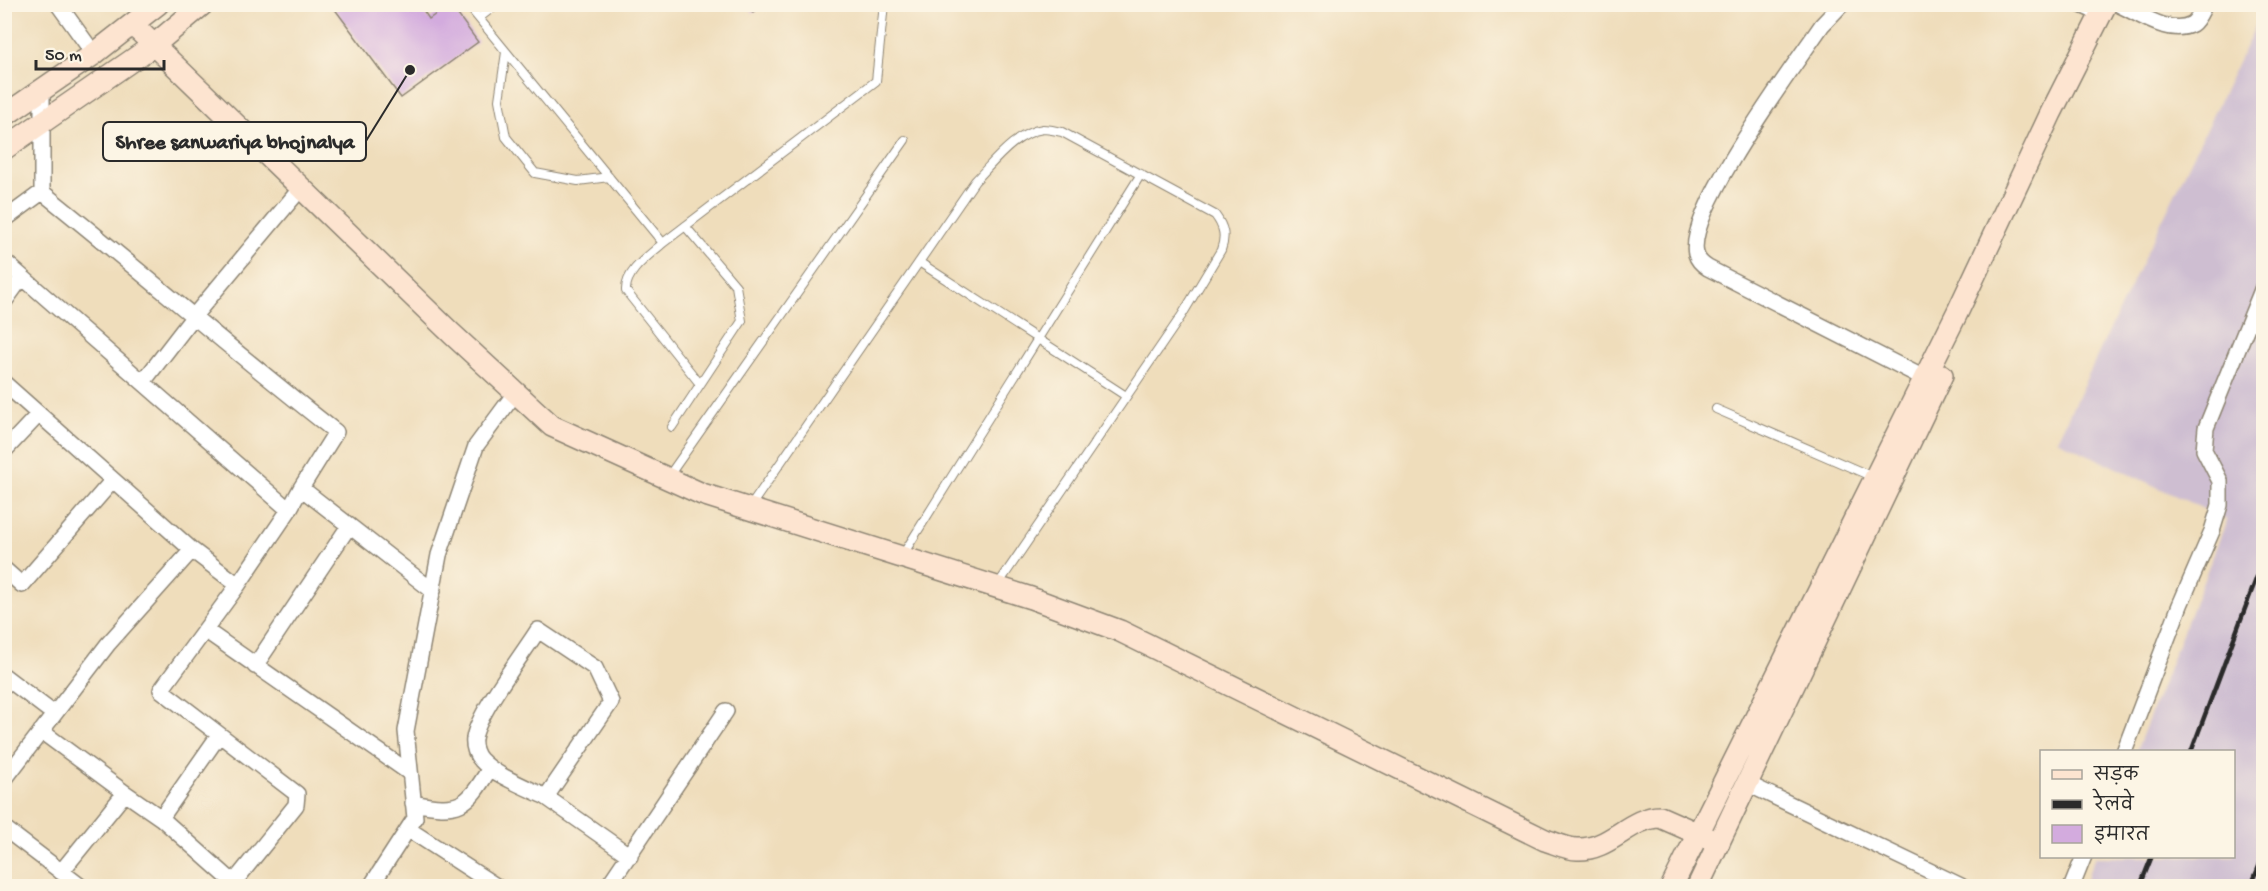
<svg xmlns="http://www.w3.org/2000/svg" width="2268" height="891" font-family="'Gochi Hand','Playpen Sans Deva',sans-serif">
<rect width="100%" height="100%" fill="#fcf5e5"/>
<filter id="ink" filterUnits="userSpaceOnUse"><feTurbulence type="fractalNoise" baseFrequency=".0167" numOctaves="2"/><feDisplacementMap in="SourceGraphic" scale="12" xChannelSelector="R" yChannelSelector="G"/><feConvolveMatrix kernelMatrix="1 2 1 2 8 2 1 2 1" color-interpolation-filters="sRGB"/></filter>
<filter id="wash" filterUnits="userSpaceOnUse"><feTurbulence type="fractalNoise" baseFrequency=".008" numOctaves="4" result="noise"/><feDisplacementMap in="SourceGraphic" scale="24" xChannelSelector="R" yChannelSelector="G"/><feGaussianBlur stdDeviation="1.35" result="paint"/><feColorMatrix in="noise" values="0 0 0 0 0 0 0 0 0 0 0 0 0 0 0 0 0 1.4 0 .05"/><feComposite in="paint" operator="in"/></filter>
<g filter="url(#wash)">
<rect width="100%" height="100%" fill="#efddbb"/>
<path fill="#cebed1" d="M 2263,10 L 2263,886 L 2083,886 L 2095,857 L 2234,856 L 2234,752 L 2136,751 L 2227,520 L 2057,440 Z"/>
<g id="blocks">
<path fill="#d3abde" d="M 331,4 L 402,4 L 404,7 L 408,4 L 419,4 L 429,19 L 450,4 L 478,42 L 401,98 Z
M 746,4 L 763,4 L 753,13 Z"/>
</g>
</g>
<g filter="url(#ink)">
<use href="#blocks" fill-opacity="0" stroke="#8d8473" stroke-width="1.5"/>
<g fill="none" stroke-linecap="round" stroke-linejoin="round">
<defs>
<path id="lane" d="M 467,4 L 663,243 L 876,81 L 884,4
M 479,18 L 497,4
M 506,52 L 499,100 L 506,137 L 535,173 L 578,181 L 609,177
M 663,243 C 650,255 625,271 626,291 L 700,384
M 919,262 L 1126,396
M 1716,409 L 1873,477
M 672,427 L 742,321 L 736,286 L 685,226
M 668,477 L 905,140
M 750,507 L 975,181 C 994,162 1015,133 1043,129 C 1049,129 1056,131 1062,132 L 1215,215 C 1224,227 1226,236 1221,250 L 1182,315 L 997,586
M 902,556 L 1141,174"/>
<path id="street" d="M 58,4 L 94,54
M 1842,4 L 1822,25 C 1795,65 1685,212 1696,254 C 1698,261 1703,265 1708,268 L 1924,378
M 2079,4 L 2101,14
M 2120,5 C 2139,14 2170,36 2192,24 C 2198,20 2201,11 2205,4
M 42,192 C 141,271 236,354 336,432 L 301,488
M 4,220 L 42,192 L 42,90
M 4,261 L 289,510
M 4,302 L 22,277
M 143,382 L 194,316 L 301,188
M 4,383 L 192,550 L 238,585 L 289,510 L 301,488 L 433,591
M 4,451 L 39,414
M 4,569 L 22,585 L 113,480
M 205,630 L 410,773
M 255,666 L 349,526
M 4,676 L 54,714
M 41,731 L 125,793
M 2124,752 L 2180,605 L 2212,531 L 2220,505 L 2220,481 L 2204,450 L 2206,428 L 2264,285
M 4,780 L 108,644 L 192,550
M 1748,784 L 1961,886
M 546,797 C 528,788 494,775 481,760 C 476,755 473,746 474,739 C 477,714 523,654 538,630 L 595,668 L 611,702 L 546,797 L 630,856
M 413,803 C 460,812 466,808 490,768
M 161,818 L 234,883
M 4,828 L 80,886
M 408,829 L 496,886
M 61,872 L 125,793 L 161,818 L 219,735
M 231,886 L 296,805 L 297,794 L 161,690 L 238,585
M 371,886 L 415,818 L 406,731 L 439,555 L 476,446 L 516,392
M 608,886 L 726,711
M 2072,886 L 2084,856"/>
<path id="secondary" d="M 133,25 L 452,334 L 552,426 L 702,494 L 1031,598 L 1120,631 L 1545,840 C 1555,843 1567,849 1577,849 C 1609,851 1630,817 1660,817 L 1719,843
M 4,116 L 94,54 L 158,4
M 4,149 L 154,45 L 203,4
M 1672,886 L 1958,311 L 2051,113 L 2106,4
M 1698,886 L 1942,375"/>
</defs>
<use href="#lane" stroke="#8d8473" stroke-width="10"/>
<use href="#street" stroke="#8d8473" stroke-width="18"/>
<use href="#secondary" stroke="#8d8473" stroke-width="24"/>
<use href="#lane" stroke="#fff" stroke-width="8"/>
<use href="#street" stroke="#fff" stroke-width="15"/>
<use href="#secondary" stroke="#fde4d0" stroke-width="21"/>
<path stroke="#2b2b2b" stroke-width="4.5" d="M 2191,752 L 2264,558
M 2140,886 L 2152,856
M 2251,886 L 2264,854"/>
</g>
</g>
<path fill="none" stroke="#2b2b2b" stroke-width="2" d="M410 70L366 141"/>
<circle fill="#2b2b2b" stroke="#fcf5e5" stroke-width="2" cx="410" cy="70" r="6"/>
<rect fill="#fcf5e5" stroke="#2b2b2b" stroke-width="2" x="103" y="122" width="263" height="39" rx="6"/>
<g font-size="21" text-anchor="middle" font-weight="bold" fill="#2b2b2b">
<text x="235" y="148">Shree sanwariya bhojnalya</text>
</g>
<rect width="2268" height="891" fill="none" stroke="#fcf5e5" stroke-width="24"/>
<rect x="2040" y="750" width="195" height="108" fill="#fcf5e5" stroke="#a8a49b" stroke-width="1.5"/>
<rect x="2052" y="770" width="30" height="9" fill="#fde4d0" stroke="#a8a49b" stroke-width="1.5"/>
<text x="2094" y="780" font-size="18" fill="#2b2b2b">सड़क</text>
<rect x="2052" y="800" width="30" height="9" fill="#2b2b2b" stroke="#a8a49b" stroke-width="1.5"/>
<text x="2094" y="810" font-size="18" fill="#2b2b2b">रेलवे</text>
<rect x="2052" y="825" width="30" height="18" fill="#d3abde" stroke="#a8a49b" stroke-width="1.5"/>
<text x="2094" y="840" font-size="18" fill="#2b2b2b">इमारत</text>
<path d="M36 60v9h128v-9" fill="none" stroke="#2b2b2b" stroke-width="3"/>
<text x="45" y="60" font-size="18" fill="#2b2b2b" stroke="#fcf5e5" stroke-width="4.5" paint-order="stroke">50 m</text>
</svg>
